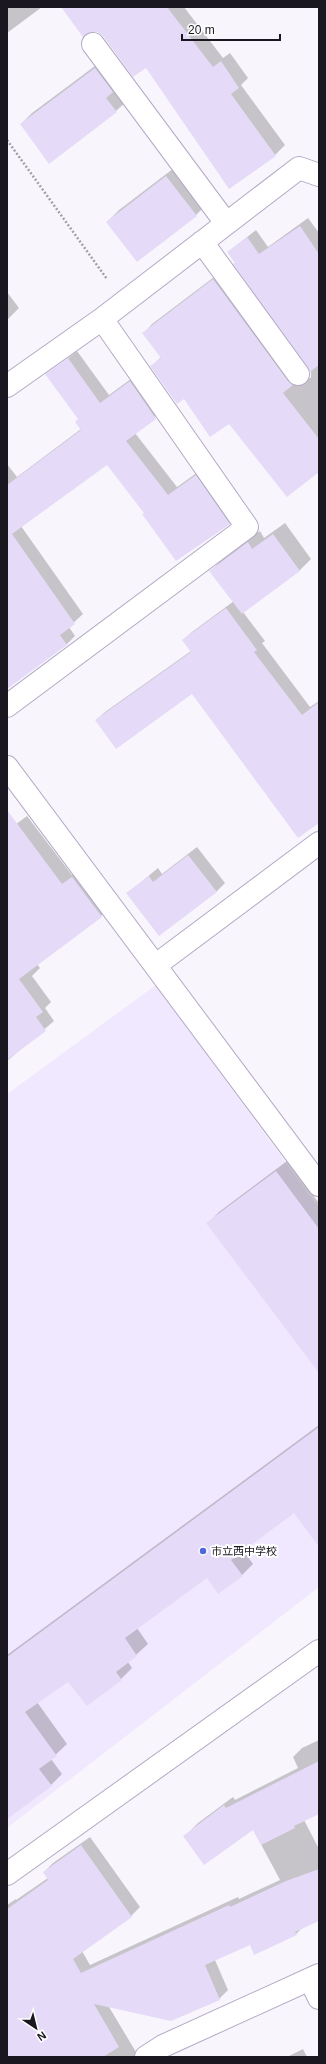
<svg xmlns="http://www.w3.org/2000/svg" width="326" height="2064" font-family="Arial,'Noto Sans JP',sans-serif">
<rect width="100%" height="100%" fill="#f8f6fc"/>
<path fill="#f0e8fe" d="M 156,985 L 319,1208 L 319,1587 L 7,1828 L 7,1094 Z"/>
<path fill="#0003" d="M 7,7 L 42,7 L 7,33 Z
M 62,7 L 184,7 L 223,58 L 230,53 L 248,78 L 241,85 L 285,145 L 275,155 L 229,188 L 147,66 Z
M 107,57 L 128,100 L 116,111 L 21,124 L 32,113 Z
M 178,165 L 208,203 L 196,215 L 137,260 L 107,222 L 119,210 Z
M 308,218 L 319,233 L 319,470 L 184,398 L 152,366 L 161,357 L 144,333 L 152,324 L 222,271 L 302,377 L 311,378 L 311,373 L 309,366 L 228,252 L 256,230 L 268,247 Z
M 7,292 L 19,308 L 7,320 Z
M 77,351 L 109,395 L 139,373 L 164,409 L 135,433 L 177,487 L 205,467 L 238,515 L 229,523 L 145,512 L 107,463 L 21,526 L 83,614 L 69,627 L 75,636 L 67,644 L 7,688 L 7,464 L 17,477 L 81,429 L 79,419 L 47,375 Z
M 285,523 L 311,559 L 300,570 L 243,612 L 265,641 L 262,643 L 310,707 L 319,701 L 319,822 L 192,693 L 96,720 L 105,712 L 191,651 L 183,640 L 192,632 L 234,601 L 211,571 L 222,559 L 260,531 L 264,538 Z
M 27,816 L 72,875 L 82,868 L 111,907 L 101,916 L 37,964 L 40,968 L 32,976 L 51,1002 L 45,1008 L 54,1021 L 7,1061 L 7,831 Z
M 197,847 L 225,883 L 216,892 L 128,893 L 158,868 L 162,874 Z
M 287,1161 L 319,1203 L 319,1350 L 208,1223 L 219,1212 Z
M 319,1425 L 319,1544 L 295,1512 L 243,1550 L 253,1564 L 242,1575 L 218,1592 L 207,1577 L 137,1628 L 148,1644 L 128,1662 L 132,1668 L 121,1679 L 68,1680 L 37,1702 L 67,1744 L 51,1759 L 62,1774 L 51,1785 L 7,1818 L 7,1655 Z
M 319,1740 L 319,1812 L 304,1820 L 319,1849 L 319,1920 L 303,1927 L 296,1934 L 250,1943 L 215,1960 L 228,1990 L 219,1999 L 109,2007 L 139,2057 L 7,2057 L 7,1905 L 16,1899 L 16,1900 L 48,1878 L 44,1872 L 53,1863 L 90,1837 L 140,1907 L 131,1916 L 82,1951 L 90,1965 L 238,1897 L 239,1899 L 280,1880 L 253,1829 L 189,1832 L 198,1823 L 233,1797 L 235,1800 L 298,1768 L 293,1757 L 302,1748 Z
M 303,2049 L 307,2057 L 287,2057 Z"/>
<path fill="#e5daf8" d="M 61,7 L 167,7 L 213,67 L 221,61 L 239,88 L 231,94 L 276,156 L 229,189 L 146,68 L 133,77 L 103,36 L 98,32 L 92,32 L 83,37 Z
M 95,68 L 113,92 L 106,98 L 117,112 L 49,164 L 20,124 Z
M 166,176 L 197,216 L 137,262 L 106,222 Z
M 300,226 L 319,254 L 319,365 L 310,372 L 233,264 L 235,263 L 227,252 L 247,237 L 259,254 Z
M 213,279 L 288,381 L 293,385 L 283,393 L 319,439 L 319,472 L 287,497 L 229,424 L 210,437 L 184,399 L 177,404 L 150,366 L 161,358 L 142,333 Z
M 68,358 L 100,403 L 130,381 L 156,419 L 126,441 L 168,495 L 196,475 L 230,524 L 176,561 L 142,514 L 144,513 L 107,465 L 12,534 L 75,624 L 60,635 L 67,645 L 7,689 L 7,485 L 81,430 L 75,422 L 78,419 L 45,374 Z
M 273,534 L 300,571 L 242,614 L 209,571 L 248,542 L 252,549 Z
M 226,608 L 257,650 L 254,652 L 302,715 L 319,702 L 319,823 L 298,838 L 192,694 L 116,749 L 95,720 L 191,652 L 182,640 Z
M 7,810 L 62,884 L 72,877 L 102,917 L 19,979 L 43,1012 L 36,1017 L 46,1031 L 7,1060 Z
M 188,855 L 217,892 L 159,936 L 126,893 L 149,876 L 153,882 Z
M 276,1171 L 319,1229 L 319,1373 L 206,1223 Z
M 319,1427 L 319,1547 L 294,1513 L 231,1560 L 243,1576 L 218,1594 L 207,1578 L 125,1638 L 137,1656 L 116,1672 L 122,1680 L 87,1706 L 68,1682 L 25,1712 L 57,1756 L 39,1769 L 52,1786 L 7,1819 L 7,1657 Z
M 319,1761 L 319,1814 L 294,1826 L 295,1828 L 261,1845 L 253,1830 L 204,1865 L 183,1836 L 224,1805 L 226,1808 Z
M 81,1845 L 132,1917 L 73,1959 L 81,1973 L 229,1905 L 230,1907 L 286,1881 L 319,1869 L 319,1921 L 295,1932 L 297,1935 L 254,1955 L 250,1945 L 205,1965 L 220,2000 L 171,2021 L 94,2004 L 119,2047 L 103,2057 L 7,2057 L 7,1909 L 48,1880 L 43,1872 Z"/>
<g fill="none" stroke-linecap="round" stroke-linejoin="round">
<defs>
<path id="street" d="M 93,44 L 226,223
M 202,242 L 298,374
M 7,386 L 102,319 L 299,168 L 319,175
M 7,706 L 247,527 L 102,319
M 7,767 L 319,1185
M 156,965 L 319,843
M 7,1874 L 319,1651
M 310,1979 L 319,1998
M 146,2057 L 163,2046 L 319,1975"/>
</defs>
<use href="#street" stroke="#b4a9c5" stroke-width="24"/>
<path stroke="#a19ea6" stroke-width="2.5" stroke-dasharray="2 2" stroke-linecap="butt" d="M 7,140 L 107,279"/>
<use href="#street" stroke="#fff" stroke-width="22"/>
</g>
<circle fill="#4e68dc" stroke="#fff" stroke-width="1.5" cx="203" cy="1551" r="4"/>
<g text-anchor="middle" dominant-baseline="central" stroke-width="4" stroke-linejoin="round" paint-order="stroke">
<g font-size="11" fill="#1b1721" stroke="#fff" text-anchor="start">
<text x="211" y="1551">市立西中学校</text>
</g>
</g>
<rect width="326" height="2064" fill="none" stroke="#1b1721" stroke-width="16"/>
<g transform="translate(36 2028) rotate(145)" stroke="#ffffff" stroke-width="3" paint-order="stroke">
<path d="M0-3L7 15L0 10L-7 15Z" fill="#1b1721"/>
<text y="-6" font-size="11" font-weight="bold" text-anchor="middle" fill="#1b1721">N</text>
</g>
<path d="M182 34v6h98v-6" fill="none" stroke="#1b1721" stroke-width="2"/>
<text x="188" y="34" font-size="12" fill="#1b1721" stroke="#ffffff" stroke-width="3" paint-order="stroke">20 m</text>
</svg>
